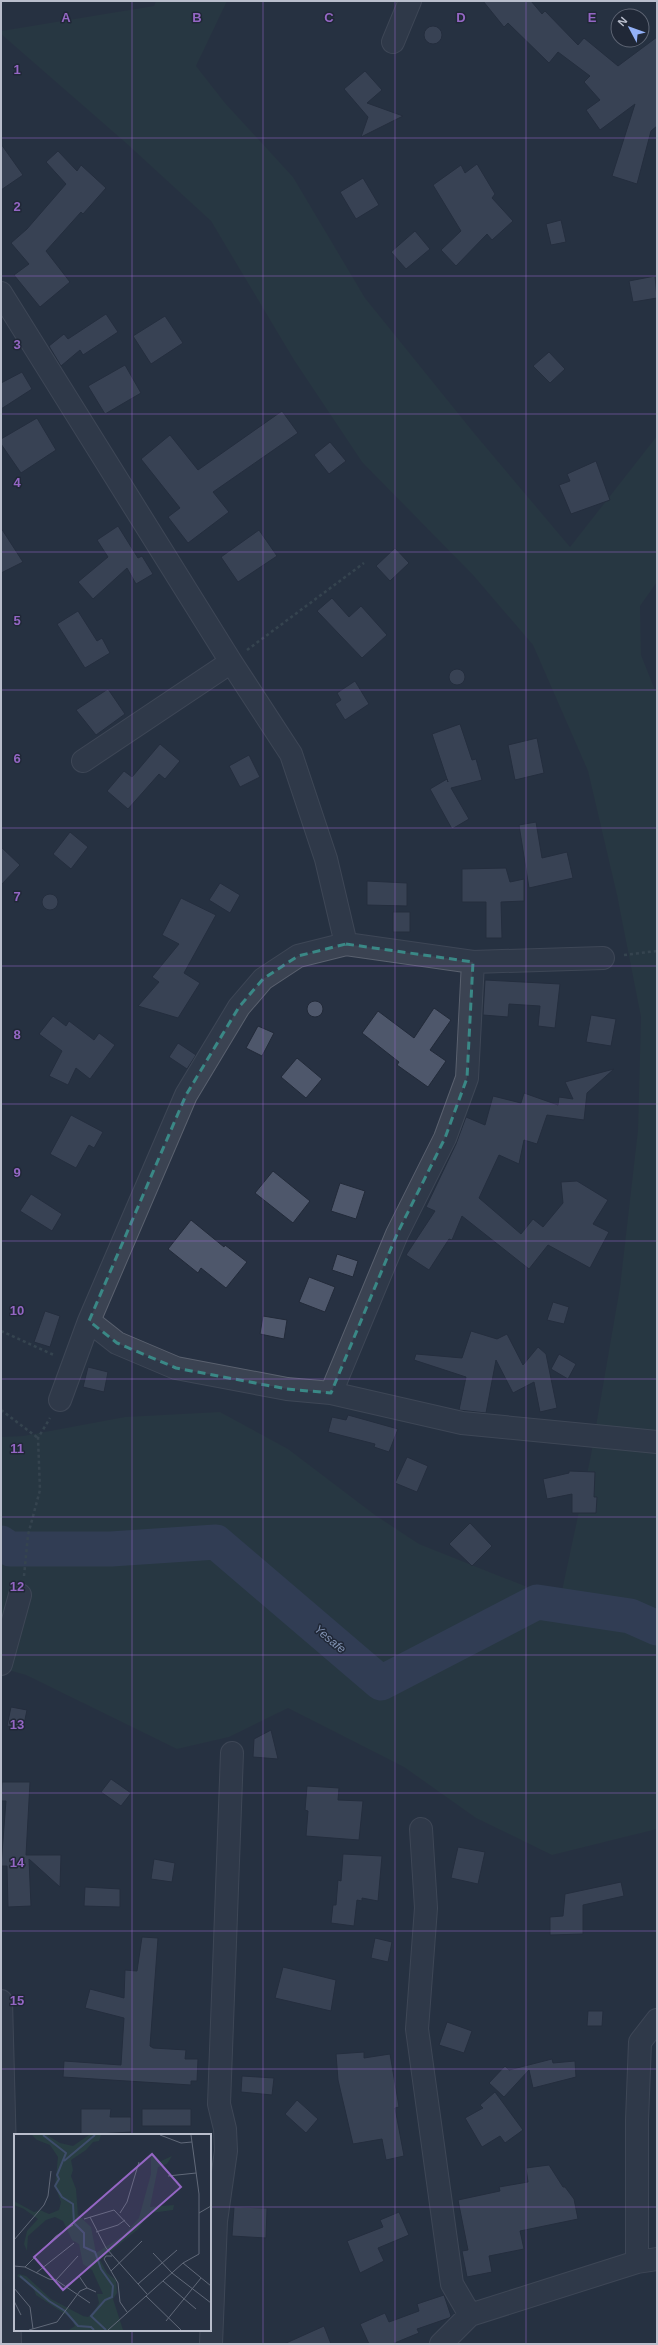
<svg xmlns="http://www.w3.org/2000/svg" width="658" height="2345" font-family="Helvetica,sans-serif">
<rect width="100%" height="100%" fill="#273142"/>
<path fill="#293e43" d="M 156,1 L 227,1 L 196,66 L 225,103 L 293,177 L 365,298 L 474,433 L 570,547 L 657,436 L 657,582 L 640,606 L 641,655 L 657,695 L 657,1829 L 552,1855 L 476,1818 L 404,1767 L 288,1708 L 229,1737 L 177,1749 L 26,1675 L 1,1668 L 1,1437 L 23,1436 L 125,1417 L 220,1412 L 288,1449 L 375,1515 L 419,1544 L 560,1600 L 591,1455 L 620,1287 L 638,1130 L 641,1017 L 617,895 L 588,771 L 533,645 L 473,575 L 362,462 L 294,360 L 211,221 L 126,143 L 1,34 L 1,31 L 154,6 Z"/>
<g fill="none" stroke-linecap="round" stroke-linejoin="round">
<path stroke="#3e4d6b" stroke-width="35" d="M 1,1543 L 10,1549 L 111,1549 L 216,1542 L 381,1683 L 537,1602 L 630,1616 L 657,1628"/>
</g>
<path fill="#4e576b" stroke="#222a39" d="M 483,1 L 531,1 L 542,14 L 545,11 L 578,45 L 584,38 L 618,66 L 657,37 L 657,126 L 651,131 L 637,184 L 612,176 L 635,104 L 600,130 L 586,110 L 600,100 L 584,82 L 590,76 L 558,52 L 549,63 L 508,23 L 504,27 Z
M424 35a9 9 0 1 1 18 0a9 9 0 1 1-18 0Z
M 365,71 L 382,90 L 367,103 L 403,116 L 361,137 L 368,117 L 344,89 Z
M 1,144 L 23,175 L 1,190 Z
M 58,151 L 77,171 L 81,165 L 106,188 L 83,214 L 81,212 L 46,251 L 70,282 L 40,307 L 14,275 L 29,264 L 11,243 L 27,229 L 66,184 L 46,162 Z
M 477,164 L 495,194 L 492,198 L 513,221 L 492,240 L 487,234 L 456,266 L 441,250 L 461,231 L 433,185 L 461,165 L 465,173 Z
M 363,178 L 379,205 L 356,219 L 340,192 Z
M 561,220 L 566,242 L 551,245 L 546,224 Z
M 415,231 L 430,249 L 406,269 L 391,252 Z
M 655,276 L 657,298 L 633,302 L 629,281 Z
M 106,314 L 118,332 L 83,355 L 80,350 L 61,366 L 49,346 L 64,334 L 68,339 Z
M 165,316 L 183,343 L 151,364 L 133,336 Z
M 549,352 L 565,369 L 550,383 L 533,366 Z
M 125,365 L 141,393 L 105,414 L 88,386 Z
M 22,372 L 32,389 L 1,409 L 1,383 Z
M 282,411 L 298,433 L 213,492 L 229,512 L 188,543 L 168,517 L 180,508 L 141,459 L 170,435 L 198,470 Z
M 37,418 L 56,450 L 21,473 L 1,444 L 1,439 Z
M 330,442 L 346,461 L 329,474 L 314,455 Z
M 596,461 L 610,500 L 571,514 L 559,485 L 570,481 L 567,474 Z
M 118,526 L 138,558 L 142,556 L 153,574 L 136,584 L 127,568 L 93,599 L 78,582 L 108,557 L 97,540 Z
M 1,528 L 23,562 L 1,573 Z
M 259,530 L 277,556 L 238,582 L 221,557 Z
M 395,548 L 409,563 L 390,581 L 376,566 Z
M 332,598 L 349,617 L 361,606 L 387,635 L 362,658 L 317,611 Z
M 78,611 L 97,641 L 102,638 L 110,653 L 85,668 L 57,624 Z
M449 677a8 8 0 1 1 16 0a8 8 0 1 1-16 0Z
M 355,681 L 369,704 L 345,720 L 335,704 L 341,700 L 337,693 Z
M 108,689 L 125,714 L 96,735 L 76,710 Z
M 460,724 L 472,760 L 476,759 L 482,780 L 451,788 L 469,819 L 452,829 L 430,789 L 447,779 L 448,782 L 432,734 Z
M 537,738 L 544,773 L 515,780 L 508,745 Z
M 160,744 L 180,761 L 165,779 L 159,774 L 128,809 L 107,791 L 124,771 L 132,777 Z
M 249,755 L 260,777 L 240,787 L 229,766 Z
M 536,822 L 542,858 L 567,852 L 573,878 L 529,888 L 519,825 Z
M 70,832 L 88,847 L 71,869 L 53,854 Z
M 1,847 L 20,865 L 1,885 Z
M 506,868 L 510,882 L 524,879 L 524,901 L 501,902 L 502,938 L 486,938 L 486,902 L 462,902 L 462,869 Z
M 367,881 L 407,883 L 407,906 L 367,905 Z
M 220,883 L 240,895 L 230,913 L 209,900 Z
M42 902a8 8 0 1 1 16 0a8 8 0 1 1-16 0Z
M 181,898 L 216,915 L 184,973 L 200,983 L 178,1018 L 138,1006 L 159,982 L 152,977 L 179,944 L 162,935 Z
M 393,912 L 410,912 L 410,932 L 393,932 Z
M 485,980 L 560,984 L 555,1028 L 538,1026 L 540,1006 L 509,1004 L 508,1017 L 483,1015 Z
M307 1009a8 8 0 1 1 16 0a8 8 0 1 1-16 0Z
M 434,1008 L 451,1020 L 430,1050 L 446,1061 L 428,1087 L 397,1065 L 399,1062 L 362,1033 L 378,1011 L 414,1038 Z
M 591,1015 L 616,1019 L 611,1046 L 586,1042 Z
M 53,1016 L 66,1026 L 69,1021 L 94,1040 L 99,1033 L 115,1045 L 90,1079 L 76,1068 L 68,1085 L 49,1076 L 62,1051 L 39,1034 Z
M 258,1026 L 274,1033 L 262,1056 L 246,1048 Z
M 178,1043 L 196,1055 L 187,1069 L 169,1057 Z
M 297,1058 L 322,1079 L 306,1098 L 281,1077 Z
M 614,1069 L 587,1093 L 584,1120 L 547,1115 L 537,1144 L 524,1140 L 519,1164 L 499,1155 L 479,1198 L 521,1234 L 533,1219 L 543,1227 L 563,1203 L 561,1182 L 577,1181 L 608,1200 L 593,1224 L 609,1232 L 590,1268 L 548,1245 L 529,1269 L 462,1216 L 452,1240 L 449,1239 L 429,1270 L 406,1255 L 435,1211 L 426,1207 L 456,1144 L 466,1117 L 485,1125 L 493,1096 L 521,1103 L 524,1093 L 558,1105 L 559,1097 L 573,1099 L 565,1082 Z
M 71,1115 L 103,1132 L 94,1148 L 89,1145 L 76,1168 L 50,1154 Z
M 273,1171 L 310,1201 L 293,1223 L 255,1193 Z
M 340,1183 L 365,1191 L 356,1219 L 331,1211 Z
M 31,1194 L 62,1214 L 52,1231 L 20,1211 Z
M 191,1220 L 224,1247 L 225,1245 L 247,1262 L 226,1288 L 201,1268 L 198,1273 L 168,1249 Z
M 337,1254 L 358,1261 L 353,1277 L 332,1270 Z
M 309,1277 L 335,1287 L 325,1312 L 299,1302 Z
M 553,1302 L 569,1307 L 564,1324 L 547,1320 Z
M 45,1311 L 60,1316 L 50,1347 L 34,1342 Z
M 263,1316 L 287,1320 L 284,1339 L 260,1334 Z
M 471,1331 L 497,1339 L 507,1334 L 523,1365 L 538,1347 L 546,1354 L 557,1408 L 540,1412 L 534,1382 L 513,1393 L 496,1360 L 486,1413 L 459,1410 L 466,1377 L 414,1360 L 416,1354 L 462,1358 Z
M 559,1354 L 576,1364 L 568,1379 L 551,1369 Z
M 88,1367 L 108,1372 L 104,1392 L 83,1387 Z
M 348,1415 L 398,1429 L 389,1452 L 374,1447 L 375,1444 L 328,1432 L 332,1417 L 346,1420 Z
M 407,1457 L 428,1466 L 417,1492 L 395,1483 Z
M 569,1471 L 595,1472 L 594,1497 L 597,1497 L 596,1513 L 572,1513 L 572,1494 L 547,1499 L 543,1479 L 569,1473 Z
M 470,1523 L 492,1546 L 472,1566 L 449,1544 Z
M 11,1707 L 27,1710 L 23,1729 L 7,1726 Z
M 271,1730 L 278,1759 L 253,1757 L 254,1739 Z
M 111,1779 L 131,1793 L 121,1806 L 101,1792 Z
M 2,1782 L 30,1782 L 26,1855 L 61,1855 L 60,1887 L 29,1859 L 31,1906 L 8,1907 L 7,1866 L 1,1866 L 6,1801 L 1,1801 Z
M 307,1786 L 339,1788 L 338,1800 L 363,1801 L 359,1840 L 306,1836 L 308,1811 L 305,1810 Z
M 458,1847 L 485,1852 L 478,1884 L 451,1878 Z
M 343,1854 L 382,1856 L 378,1901 L 362,1898 L 362,1901 L 357,1900 L 354,1926 L 331,1923 L 333,1905 L 336,1905 L 338,1880 L 341,1881 Z
M 154,1859 L 175,1863 L 172,1882 L 151,1879 Z
M 621,1882 L 624,1896 L 583,1905 L 583,1934 L 550,1935 L 550,1917 L 563,1916 L 565,1894 Z
M 85,1887 L 120,1889 L 120,1907 L 84,1906 Z
M 142,1937 L 158,1938 L 150,2046 L 153,2048 L 186,2050 L 185,2059 L 198,2059 L 197,2081 L 191,2081 L 191,2085 L 63,2077 L 64,2061 L 121,2065 L 124,2018 L 85,2008 L 90,1989 L 124,1998 L 125,1970 L 137,1971 Z
M 375,1938 L 392,1942 L 388,1962 L 371,1958 Z
M 283,1967 L 336,1980 L 331,2011 L 275,1998 Z
M 588,2011 L 603,2011 L 602,2026 L 587,2026 Z
M 447,2022 L 472,2031 L 464,2053 L 439,2045 Z
M 364,2052 L 364,2058 L 390,2054 L 399,2107 L 395,2108 L 404,2156 L 386,2160 L 382,2139 L 353,2144 L 338,2080 L 336,2054 Z
M 552,2059 L 553,2063 L 575,2061 L 576,2077 L 533,2088 L 529,2070 L 504,2097 L 489,2083 L 505,2066 L 509,2070 Z
M 242,2076 L 274,2078 L 272,2095 L 241,2092 Z
M 495,2092 L 523,2130 L 505,2143 L 500,2136 L 482,2147 L 465,2118 L 483,2108 L 480,2105 Z
M 297,2100 L 318,2119 L 306,2133 L 285,2114 Z
M 81,2109 L 111,2109 L 110,2117 L 131,2117 L 131,2132 L 81,2135 Z
M 142,2109 L 191,2109 L 191,2126 L 142,2126 Z
M 549,2165 L 563,2187 L 565,2187 L 574,2199 L 578,2219 L 520,2231 L 524,2249 L 489,2256 L 492,2272 L 467,2277 L 462,2251 L 468,2250 L 458,2200 L 500,2191 L 499,2187 L 528,2182 L 526,2168 Z
M 234,2207 L 267,2208 L 266,2238 L 232,2236 Z
M 399,2212 L 409,2235 L 378,2248 L 384,2261 L 360,2273 L 347,2241 L 383,2227 L 380,2220 Z
M 444,2295 L 451,2316 L 449,2318 L 417,2329 L 419,2333 L 392,2344 L 369,2344 L 360,2324 L 385,2313 L 389,2322 L 419,2311 L 417,2304 Z
M 324,2326 L 331,2344 L 284,2344 Z"/>
<g fill="none" stroke-linecap="round" stroke-linejoin="round">
<defs>
<path id="minor" d="M 393,42 L 410,1
M 1,293 L 231,662 L 291,754 L 326,859 L 346,944
M 83,761 L 231,662
M 89,1321 L 117,1343 L 176,1368 L 287,1389 L 331,1393 L 462,1423 L 657,1442
M 331,1393 L 397,1234 L 445,1138 L 467,1078 L 473,962
M 60,1400 L 89,1321 L 186,1095 L 239,1007 L 263,979 L 298,956 L 346,944 L 473,962 L 603,958
M 1,1664 L 20,1595
M 421,1829 L 426,1908 L 417,2029 L 452,2284 L 470,2315
M 1,2001 L 10,2344
M 637,2262 L 637,2120 L 640,2042 L 657,2020
M 211,2344 L 216,2221 L 226,2151 L 225,2129 L 219,2104 L 232,1753
M 441,2344 L 470,2315 L 637,2262 L 657,2259"/>
</defs>
<use href="#minor" stroke="#5a616f" stroke-width="24"/>
<path stroke="#485b60" stroke-width="2.5" stroke-dasharray="3 3" stroke-linecap="butt" d="M 247,650 L 364,563
M 624,955 L 657,951
M 1,1331 L 54,1355
M 1,1410 L 38,1438
M 24,1576 L 28,1535 L 40,1490 L 38,1438 L 50,1418"/>
<use href="#minor" stroke="#3b4352" stroke-width="22"/>
</g>
<path d="M0 0H658V2345H0ZM 346,944 L 473,962 L 467,1078 L 445,1138 L 397,1234 L 331,1393 L 287,1389 L 176,1368 L 117,1343 L 89,1321 L 186,1095 L 239,1007 L 263,979 L 298,956 Z" fill="#273142" fill-opacity=".55" fill-rule="evenodd"/>
<path fill="none" stroke="#3a8886" stroke-width="3" stroke-dasharray="8 5" stroke-linejoin="round" d="M 346,944 L 473,962 L 467,1078 L 445,1138 L 397,1234 L 331,1393 L 287,1389 L 176,1368 L 117,1343 L 89,1321 L 186,1095 L 239,1007 L 263,979 L 298,956 Z"/>
<path fill="none" stroke="#9466c4" stroke-width="1" stroke-opacity="0.55" d="M 132,1 L 132,2135M 263,1 L 263,2344M 395,1 L 395,2344M 526,1 L 526,2344M 1,138 L 657,138M 1,276 L 657,276M 1,414 L 657,414M 1,552 L 657,552M 1,690 L 657,690M 1,828 L 657,828M 1,966 L 657,966M 1,1104 L 657,1104M 1,1241 L 657,1241M 1,1379 L 657,1379M 1,1517 L 657,1517M 1,1655 L 657,1655M 1,1793 L 657,1793M 1,1931 L 657,1931M 1,2069 L 657,2069M 1,2207 L 15,2207M 210,2207 L 657,2207M 132,2330 L 132,2344"/>
<g text-anchor="middle" dominant-baseline="central" stroke-width="3" stroke-linejoin="round" paint-order="stroke">
<g font-size="12" font-style="italic" fill="#8192b2" stroke="#202837">
<text transform="translate(330 1639) rotate(40)">Yesafe</text>
</g>
</g>
<g transform="translate(14 2134)">
<rect width="197" height="197" fill="#273142"/>
<path d="M 18,1 L 33,1 L 46,9 L 59,12 L 75,1 L 87,1 L 85,7 L 79,8 L 72,16 L 57,26 L 59,36 L 57,42 L 62,55 L 64,81 L 77,93 L 82,119 L 109,102 L 125,84 L 137,40 L 137,21 L 145,28 L 158,22 L 153,30 L 144,33 L 136,73 L 160,71 L 159,76 L 136,79 L 123,96 L 86,126 L 93,139 L 102,146 L 103,159 L 99,165 L 109,196 L 55,196 L 61,192 L 57,184 L 22,161 L 19,153 L 3,142 L 5,140 L 12,142 L 37,165 L 69,182 L 74,183 L 79,179 L 85,169 L 83,160 L 89,160 L 78,136 L 69,130 L 65,110 L 58,106 L 49,87 L 41,83 L 32,86 L 14,102 L 13,117 L 10,110 L 13,97 L 24,85 L 10,75 L 0,71 L 0,67 L 20,78 L 26,76 L 35,80 L 45,76 L 47,68 L 41,52 L 44,23 L 36,11 L 23,6 Z" fill="#293e43"/>
<path fill="none" stroke="#3e4d6b" stroke-width="2" d="M 29,1 L 52,19 L 43,41 L 45,45 L 41,52 L 48,63 L 59,70 L 60,89 L 70,99 L 70,113 L 81,118 L 87,135 L 99,152 L 98,163 L 91,166 L 77,182 L 92,196M 50,27 L 81,1M 6,142 L 35,167 L 51,177 L 64,192 L 77,193 L 80,196"/>
<path fill="none" stroke="#616979" stroke-width="1" d="M 146,1 L 167,9 L 178,8M 154,42 L 182,39M 106,79 L 113,68 L 125,28M 185,79 L 197,72M 76,83 L 92,114 L 133,160M 70,85 L 100,76 L 116,93M 82,98 L 104,91 L 111,86M 0,106 L 30,71 L 34,62 L 37,37M 139,119 L 158,139 L 197,169M 98,122 L 92,122 L 90,125 L 104,149 L 106,168 L 113,178M 169,129 L 197,152M 0,132 L 11,133 L 35,145 L 42,146 L 76,169M 11,133 L 42,102 L 59,91M 97,137 L 128,107M 22,139 L 60,109M 42,146 L 64,122M 149,147 L 182,175M 124,150 L 163,116M 52,152 L 65,142 L 73,154M 0,154 L 16,173 L 19,195M 132,162 L 167,196M 0,167 L 7,181M 152,187 L 187,144M 15,196 L 43,188 L 66,157 L 73,154 L 82,158M 94,196 L 169,129 L 185,120 L 185,60 L 177,1"/>
<path fill="#9466c4" fill-opacity="0.15" stroke="#9466c4" stroke-width="2" d="M 138,20 L 167,53 L 49,156 L 20,123 Z"/>
<rect width="197" height="197" fill="none" stroke="#b9becc" stroke-width="2"/>
</g>
<g font-size="13" text-anchor="middle" font-weight="bold" fill="#9466c4" stroke="#202837" stroke-width="3" stroke-linejoin="round" paint-order="stroke">
<text x="66" y="22">A</text>
<text x="197" y="22">B</text>
<text x="329" y="22">C</text>
<text x="461" y="22">D</text>
<text x="592" y="22">E</text>
<text x="17" y="74">1</text>
<text x="17" y="211">2</text>
<text x="17" y="349">3</text>
<text x="17" y="487">4</text>
<text x="17" y="625">5</text>
<text x="17" y="763">6</text>
<text x="17" y="901">7</text>
<text x="17" y="1039">8</text>
<text x="17" y="1177">9</text>
<text x="17" y="1315">10</text>
<text x="17" y="1453">11</text>
<text x="17" y="1591">12</text>
<text x="17" y="1729">13</text>
<text x="17" y="1867">14</text>
<text x="17" y="2005">15</text>
</g>
<rect width="658" height="2345" fill="none" stroke="#b9becc" stroke-width="4"/>
<g transform="translate(630 28) rotate(311)"><circle r="19" fill="#202837" stroke="#5d6473"/>
<path d="M0-3L7 15L0 10L-7 15Z" fill="#93b1f7"/>
<text y="-6" font-size="11" font-weight="bold" text-anchor="middle" fill="#b9becc">N</text>
</g>
</svg>
